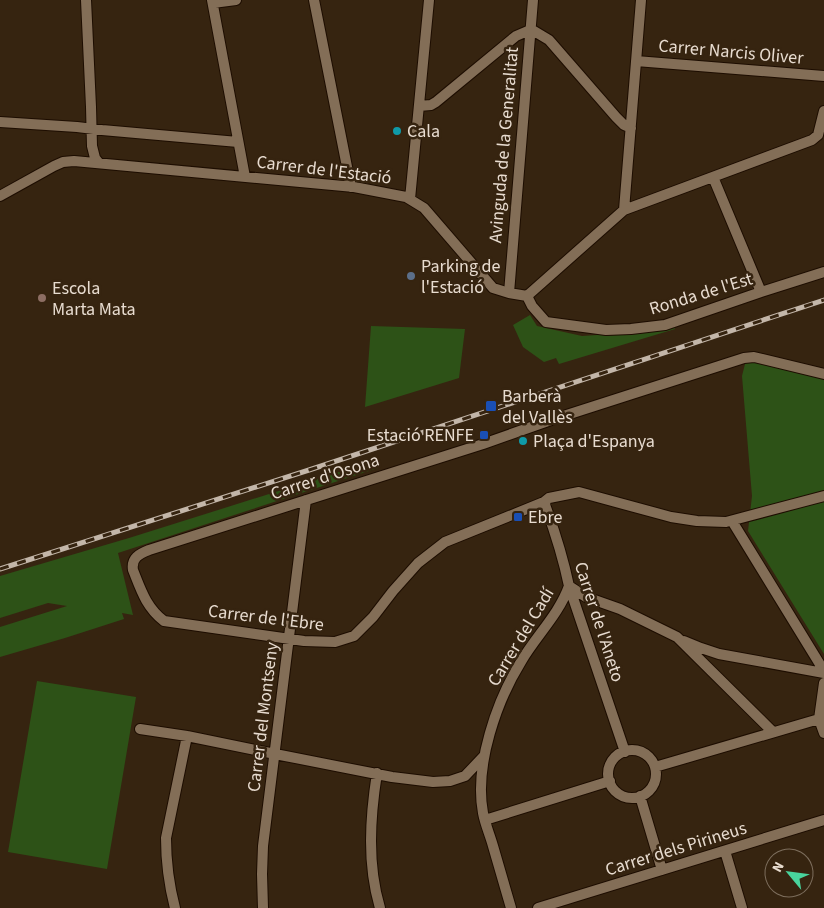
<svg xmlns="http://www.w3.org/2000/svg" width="824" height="908" font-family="'Source Sans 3',sans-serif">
<rect width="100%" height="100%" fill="#362410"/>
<path fill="#2d5217" d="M 530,315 L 537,326 L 582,336 L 612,334 L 674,325 L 675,329 L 559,364 L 556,358 L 544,362 L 523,347 L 513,325 Z
M 371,326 L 465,329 L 459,378 L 365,407 Z
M 748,352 L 824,369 L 824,654 L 748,531 L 752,496 L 742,376 Z
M 374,461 L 378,468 L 118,553 L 133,615 L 122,613 L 124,619 L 65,638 L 0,657 L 0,627 L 67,606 L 48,603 L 0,618 L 0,576 L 129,538 Z
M 37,681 L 136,697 L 107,869 L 8,852 Z"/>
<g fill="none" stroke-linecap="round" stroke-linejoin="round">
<defs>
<path id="street" d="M 86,0 L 91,107 L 92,146 L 95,158 L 99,163
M 212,0 L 245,177
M 314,0 L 351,187
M 213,3 L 236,0
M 636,61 L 824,76
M 419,106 L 431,105 L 436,102 L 516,36 L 530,30 L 534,31 L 549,40 L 616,117 L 624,125 L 631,128
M 0,122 L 77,127 L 102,130 L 238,142
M 818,135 L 824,111
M 713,177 L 761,292
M 0,196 L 54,166 L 63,162 L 74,161 L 354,187 L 406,197 L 424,208 L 493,288 L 509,293 L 527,296
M 410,199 L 429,0
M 624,210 L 641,0
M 509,293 L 533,0
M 527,296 L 624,210 L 812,140 L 818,135
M 527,296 L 532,306 L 546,322 L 606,330 L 631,329 L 665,325 L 761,292 L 824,272
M 824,374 L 754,357 L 744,358 L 551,420 L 483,444 L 149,550 C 139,554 131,558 133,570 C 141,590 146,607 164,621 L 304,641 L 335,642 L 354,636 L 373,617 L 393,591 L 418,563 L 445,542 L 544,502 L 549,498 L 579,492 L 671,517 L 697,521 L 726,522 L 824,496
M 544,502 C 554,529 563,557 569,586 L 625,752
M 732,521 L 824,671
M 569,586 L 586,597 L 620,609 L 677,637 L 773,732
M 684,641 L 701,648 L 719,654 L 824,673
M 824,683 L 819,719 L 824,733
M 140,729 L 187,736 L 275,754 L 392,777 L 433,782 L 450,781 L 465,776 L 484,756
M608 774a24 24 0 1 1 48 0a24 24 0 1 1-48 0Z
M 655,767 L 819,719
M 377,773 C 370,818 367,864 380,908
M 640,796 L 662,870
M 485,820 L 610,781
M 725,851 L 742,908
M 175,908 C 169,885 166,861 166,838 L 187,736
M 263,908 L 262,874 L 263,846 L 306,500
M 511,908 C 505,887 499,866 493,846 C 490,835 485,824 483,813 C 474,765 497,700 522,660 C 537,635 559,614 569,586
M 538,908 L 824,820"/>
</defs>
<use href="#street" stroke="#1d0d00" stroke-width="12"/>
<use href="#street" stroke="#836e57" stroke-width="10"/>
<defs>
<path id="rail" d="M 0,569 L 309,470 L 824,300"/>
</defs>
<use href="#rail" stroke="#c3b6a9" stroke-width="5"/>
<use href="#rail" stroke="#362410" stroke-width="3" stroke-dasharray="9" stroke-linecap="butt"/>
</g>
<g fill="#0f9aa8" stroke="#362410" stroke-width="2">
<circle cx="397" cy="131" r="5"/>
<circle cx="523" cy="441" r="5"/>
</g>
<circle fill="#5c6f8a" stroke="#362410" stroke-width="2" cx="411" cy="276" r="5"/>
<circle fill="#8d6e63" stroke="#362410" stroke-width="2" cx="42" cy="298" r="5"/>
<g fill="#1a4fb4" stroke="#362410" stroke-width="2">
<rect x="485" y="400" width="12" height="12" rx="2.5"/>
<rect x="479" y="430" width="10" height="10" rx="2.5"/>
<rect x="513" y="512" width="10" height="10" rx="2.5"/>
</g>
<g text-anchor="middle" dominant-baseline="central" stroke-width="5" stroke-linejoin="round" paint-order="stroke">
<g font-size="18" fill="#e8dcd0" stroke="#362410">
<text transform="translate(731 52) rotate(5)">Carrer Narcis Oliver</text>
<text transform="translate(504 145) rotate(-85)">Avinguda de la Generalitat</text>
<text transform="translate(324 170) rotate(7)">Carrer de l'Estació</text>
<text transform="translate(701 294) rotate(-17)">Ronda de l'Est</text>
<text transform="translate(325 477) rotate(-18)">Carrer d'Osona</text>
<text transform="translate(266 618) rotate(7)">Carrer de l'Ebre</text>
<text transform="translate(599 622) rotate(72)">Carrer de l'Aneto</text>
<text transform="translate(521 637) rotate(-59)">Carrer del Cadí</text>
<text transform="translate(263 717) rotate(-83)">Carrer del Montseny</text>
<text transform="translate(676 849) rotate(-17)">Carrer dels Pirineus</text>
</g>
<g font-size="18" fill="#e8dcd0" stroke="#362410" text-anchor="start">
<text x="407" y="131">Cala</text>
<text x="421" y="266">Parking de<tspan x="421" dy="21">l'Estació</tspan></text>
<text x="52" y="288">Escola<tspan x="52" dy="21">Marta Mata</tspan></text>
<text x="502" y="396">Barberà<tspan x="502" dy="21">del Vallès</tspan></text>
<text x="474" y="435" text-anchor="end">Estació RENFE</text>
<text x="533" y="441">Plaça d'Espanya</text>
<text x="528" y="517">Ebre</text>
</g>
</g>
<g transform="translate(789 873) rotate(299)"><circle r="24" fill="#362410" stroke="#7d6e5d"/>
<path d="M0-4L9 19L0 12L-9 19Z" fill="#49d49d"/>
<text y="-8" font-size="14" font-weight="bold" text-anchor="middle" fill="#e8dcd0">N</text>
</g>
</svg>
